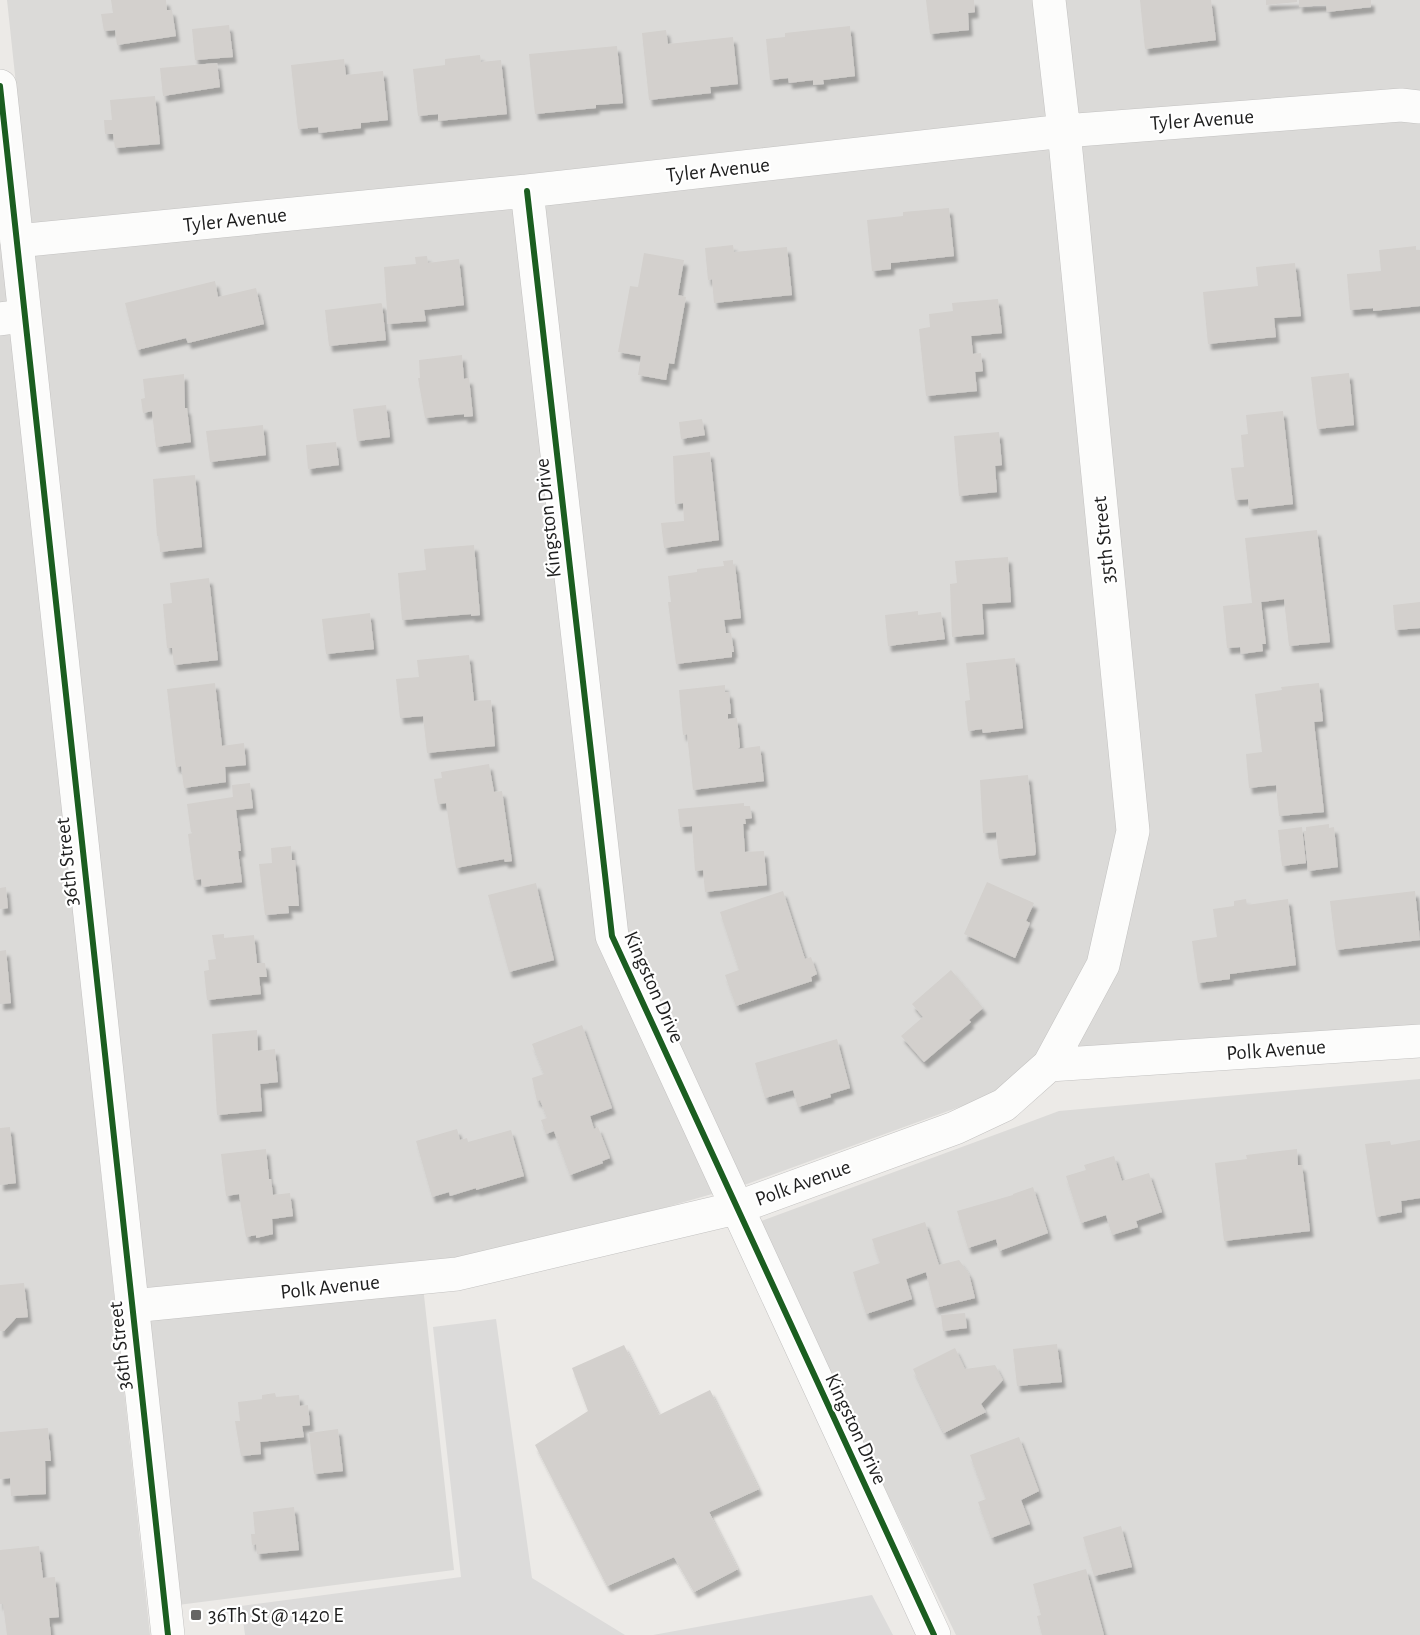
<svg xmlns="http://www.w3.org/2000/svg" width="1420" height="1635" font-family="'Alegreya Sans',sans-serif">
<defs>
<filter id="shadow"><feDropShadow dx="3.5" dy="6" stdDeviation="1.5" flood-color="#0004"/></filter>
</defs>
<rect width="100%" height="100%" fill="#eceae7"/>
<path fill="#dbdad8" d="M 7,0 L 1420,0 L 1420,1041 L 1081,1063 L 747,1184 L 422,1277 L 454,1570 L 178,1605 Z
M 0,218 L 150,1635 L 0,1635 Z
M 1420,1079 L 1420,1635 L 956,1635 L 756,1223 L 1059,1111 Z"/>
<path fill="#dcdbda" d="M 496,1319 L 532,1578 L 625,1635 L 245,1635 L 241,1606 L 461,1577 L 433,1327 Z
M 872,1595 L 893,1635 L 653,1635 Z"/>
<path fill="#d3d0cd" filter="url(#shadow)" d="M 111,0 L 166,0 L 167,10 L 172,10 L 176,36 L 117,45 L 115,30 L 104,31 L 101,14 L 113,13 Z
M 926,0 L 974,0 L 975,12 L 968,13 L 969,30 L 930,34 Z
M 1140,0 L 1211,0 L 1216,40 L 1145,49 Z
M 1266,0 L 1297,0 L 1297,2 L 1266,5 Z
M 1299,0 L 1371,0 L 1371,7 L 1327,12 L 1326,5 L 1299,7 Z
M 229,25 L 233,57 L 195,60 L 192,29 Z
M 850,26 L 855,76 L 823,80 L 824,84 L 813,85 L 813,80 L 789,83 L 788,78 L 770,80 L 766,39 L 785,37 L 785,33 Z
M 666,30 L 668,44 L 733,37 L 738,84 L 710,87 L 711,93 L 649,100 L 642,33 Z
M 617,46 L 623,103 L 596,105 L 596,108 L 535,114 L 529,54 Z
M 480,55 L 481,62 L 501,60 L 507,114 L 438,121 L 438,114 L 418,116 L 413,69 L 445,65 L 445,59 Z
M 344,59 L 346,75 L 383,71 L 388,120 L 361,123 L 361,128 L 319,133 L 318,127 L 298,129 L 291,65 Z
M 217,63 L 220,87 L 163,96 L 160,68 Z
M 155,96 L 160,144 L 115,148 L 113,134 L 105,134 L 104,120 L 112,120 L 110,100 Z
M 949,208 L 954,256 L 891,263 L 891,269 L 872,271 L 867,220 L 903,216 L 903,212 Z
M 733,245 L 734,252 L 787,247 L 792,295 L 714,303 L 712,279 L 708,280 L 705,248 Z
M 1416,246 L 1416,250 L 1420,250 L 1420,306 L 1373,311 L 1373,308 L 1350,310 L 1347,274 L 1381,271 L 1379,250 Z
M 644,253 L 684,260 L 678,295 L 686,297 L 674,364 L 669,363 L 666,380 L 638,375 L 641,356 L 618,352 L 630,286 L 638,287 Z
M 427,256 L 428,263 L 459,259 L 464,305 L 424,310 L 426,321 L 388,324 L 384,267 L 416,264 L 415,257 Z
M 1295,263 L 1301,316 L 1274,318 L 1276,337 L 1208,344 L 1203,292 L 1258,286 L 1256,267 Z
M 215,281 L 218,297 L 256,288 L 264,324 L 188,343 L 186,338 L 137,350 L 125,303 Z
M 998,299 L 1002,333 L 971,336 L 973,354 L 981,353 L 983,371 L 975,372 L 977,391 L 926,396 L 919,329 L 930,327 L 929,314 L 953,311 L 952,303 Z
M 381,303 L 382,304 L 386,340 L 329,346 L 325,310 Z
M 462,355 L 464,379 L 469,378 L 473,416 L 464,417 L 464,414 L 425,418 L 418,378 L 420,378 L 419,360 Z
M 1349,373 L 1354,425 L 1317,429 L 1311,377 Z
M 184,374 L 185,408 L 187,408 L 191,442 L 156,447 L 152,411 L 143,413 L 141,399 L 145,398 L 143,379 Z
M 386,405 L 390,437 L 357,441 L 353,409 Z
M 1283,411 L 1293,504 L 1249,509 L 1248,499 L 1235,500 L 1231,468 L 1244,467 L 1241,435 L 1248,434 L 1246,415 Z
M 702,419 L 705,435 L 681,439 L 679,422 Z
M 263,425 L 266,455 L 210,462 L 206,431 Z
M 999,432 L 1002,465 L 995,466 L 997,492 L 959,496 L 954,436 Z
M 336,442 L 339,465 L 308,469 L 306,445 Z
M 710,452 L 719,540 L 664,548 L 661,523 L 684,521 L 683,503 L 675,504 L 673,456 Z
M 195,475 L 202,547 L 160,552 L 159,536 L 157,536 L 153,479 Z
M 1317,530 L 1330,642 L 1289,646 L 1284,599 L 1261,602 L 1266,644 L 1262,644 L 1263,651 L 1241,654 L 1240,647 L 1227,648 L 1223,606 L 1252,603 L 1245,538 Z
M 474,545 L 480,615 L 471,616 L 471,614 L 402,620 L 398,573 L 426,570 L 424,549 Z
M 1008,557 L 1011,602 L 982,604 L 984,634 L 952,637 L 950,584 L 957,583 L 955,561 Z
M 733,560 L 733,565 L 735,565 L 741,618 L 724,620 L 726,633 L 731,633 L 734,652 L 732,652 L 732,657 L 676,664 L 668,602 L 671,602 L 668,576 L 697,572 L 697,569 L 724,566 L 723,561 Z
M 209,578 L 218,660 L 174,665 L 172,648 L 167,648 L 163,604 L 172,603 L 170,583 Z
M 1420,602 L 1420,628 L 1395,630 L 1393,605 Z
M 918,611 L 918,615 L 941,612 L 945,639 L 888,646 L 885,615 Z
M 370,613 L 374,649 L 326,654 L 322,619 Z
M 469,655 L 474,701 L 491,700 L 495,746 L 427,753 L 423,716 L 400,718 L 396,679 L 419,677 L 417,660 Z
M 1015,658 L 1023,728 L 983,733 L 982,729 L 968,731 L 965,701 L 970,700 L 966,663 Z
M 215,683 L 222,746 L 244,743 L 246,765 L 225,767 L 226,782 L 184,788 L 181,766 L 176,767 L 167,689 Z
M 1319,683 L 1323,721 L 1314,722 L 1324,812 L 1279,816 L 1276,785 L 1249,788 L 1246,754 L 1262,752 L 1255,694 L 1282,690 L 1281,687 Z
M 725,685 L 725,692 L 729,692 L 731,714 L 728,714 L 728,719 L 737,718 L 740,747 L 738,749 L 760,746 L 764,781 L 693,790 L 687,734 L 683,735 L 679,690 Z
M 489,764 L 494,792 L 502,791 L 512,861 L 505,862 L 504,859 L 456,868 L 446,803 L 438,804 L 434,779 L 442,778 L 441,772 Z
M 1028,775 L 1036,852 L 1035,855 L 999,859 L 996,832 L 983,833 L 980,780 Z
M 250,783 L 253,808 L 236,810 L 241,851 L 238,851 L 242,882 L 202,887 L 201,879 L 194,880 L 188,834 L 193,833 L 191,832 L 187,804 L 233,797 L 232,785 Z
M 744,803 L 744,806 L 750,806 L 752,818 L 745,819 L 746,824 L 743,824 L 745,852 L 764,851 L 767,885 L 705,892 L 703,870 L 695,871 L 692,826 L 680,827 L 678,809 Z
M 1329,824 L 1329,828 L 1334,827 L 1338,867 L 1308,871 L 1304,831 L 1306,831 L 1306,827 Z
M 1302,827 L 1306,863 L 1282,866 L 1278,830 Z
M 291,846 L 292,860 L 295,860 L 299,906 L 288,906 L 289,913 L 265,915 L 259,864 L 272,863 L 271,848 Z
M 987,882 L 1034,903 L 1026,921 L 1030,923 L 1015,958 L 964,934 Z
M 536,883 L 554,960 L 509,972 L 488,895 Z
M 6,887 L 8,908 L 0,909 L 0,888 Z
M 783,891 L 805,959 L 811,957 L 817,974 L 811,977 L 812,981 L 736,1006 L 725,975 L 739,970 L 720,912 Z
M 1415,891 L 1420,940 L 1336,950 L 1330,901 Z
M 1246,899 L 1247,905 L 1288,899 L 1296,965 L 1230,974 L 1230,979 L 1198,983 L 1192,941 L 1217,937 L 1213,909 L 1234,906 L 1234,901 Z
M 224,934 L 224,938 L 254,935 L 257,963 L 265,963 L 267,977 L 259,977 L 261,994 L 207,1000 L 204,971 L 209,970 L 208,960 L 216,959 L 212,935 Z
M 6,950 L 11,1003 L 0,1004 L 0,951 Z
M 951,970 L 983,1008 L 969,1020 L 971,1022 L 924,1062 L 901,1036 L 923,1017 L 912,1004 Z
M 582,1025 L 612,1108 L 590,1116 L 594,1129 L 598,1127 L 610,1158 L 602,1161 L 603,1163 L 570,1175 L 554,1131 L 546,1134 L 541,1120 L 547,1118 L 540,1100 L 537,1101 L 532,1078 L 544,1074 L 532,1044 Z
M 257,1030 L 258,1051 L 275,1049 L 278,1082 L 260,1084 L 262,1111 L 217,1115 L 212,1034 Z
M 837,1039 L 850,1088 L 830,1094 L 831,1097 L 798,1107 L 793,1090 L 765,1098 L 755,1063 Z
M 10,1127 L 16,1183 L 0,1185 L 0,1128 Z
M 457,1129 L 460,1140 L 467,1138 L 468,1142 L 511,1130 L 524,1176 L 476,1190 L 476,1188 L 450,1196 L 449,1192 L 432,1197 L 416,1141 Z
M 1420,1140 L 1420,1198 L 1401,1201 L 1402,1212 L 1376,1217 L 1365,1144 L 1390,1141 L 1391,1145 Z
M 266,1149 L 269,1179 L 271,1179 L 273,1195 L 290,1193 L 293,1216 L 272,1219 L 273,1234 L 256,1238 L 256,1235 L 246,1237 L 239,1194 L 226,1196 L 221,1154 Z
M 1297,1149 L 1298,1165 L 1302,1165 L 1310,1231 L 1224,1241 L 1215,1163 L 1247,1159 L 1246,1155 Z
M 1114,1156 L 1122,1181 L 1149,1173 L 1162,1212 L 1136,1221 L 1138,1227 L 1112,1235 L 1106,1215 L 1081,1223 L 1066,1176 L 1086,1170 L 1084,1165 Z
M 1033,1187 L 1048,1233 L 999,1251 L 996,1239 L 968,1248 L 957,1211 L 1013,1195 L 1013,1194 Z
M 925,1222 L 939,1265 L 959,1260 L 969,1274 L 975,1298 L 935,1308 L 926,1272 L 906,1279 L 912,1299 L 866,1314 L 853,1272 L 880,1263 L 872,1239 Z
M 24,1283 L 28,1317 L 16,1318 L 4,1331 L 0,1331 L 0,1285 Z
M 965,1313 L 967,1328 L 943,1331 L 941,1315 Z
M 1057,1344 L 1062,1382 L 1017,1386 L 1013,1349 Z
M 624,1345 L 659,1415 L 710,1390 L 759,1489 L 709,1512 L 738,1569 L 694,1592 L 674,1557 L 607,1586 L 535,1445 L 588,1411 L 572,1368 Z
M 955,1348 L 965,1369 L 995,1365 L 1003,1380 L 981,1404 L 986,1412 L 944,1433 L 913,1369 Z
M 275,1393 L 276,1397 L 299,1395 L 300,1406 L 308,1405 L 310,1425 L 302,1426 L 304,1437 L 260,1442 L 261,1454 L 241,1456 L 235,1421 L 240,1421 L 238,1402 L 262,1399 L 262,1395 Z
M 48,1428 L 51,1461 L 45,1461 L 46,1494 L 11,1496 L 10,1478 L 0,1479 L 0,1432 Z
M 338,1429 L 343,1471 L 314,1474 L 309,1433 Z
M 1019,1437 L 1039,1491 L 1021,1500 L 1030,1524 L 991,1538 L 978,1502 L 986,1499 L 970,1455 Z
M 294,1507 L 299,1550 L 257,1554 L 256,1544 L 252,1545 L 251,1534 L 255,1534 L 253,1512 Z
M 1121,1526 L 1132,1567 L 1094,1576 L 1083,1537 Z
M 39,1546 L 43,1578 L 55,1577 L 59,1617 L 49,1618 L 51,1635 L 7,1635 L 3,1604 L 0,1604 L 0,1550 Z
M 1086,1569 L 1104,1635 L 1042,1635 L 1037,1616 L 1041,1615 L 1033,1584 Z"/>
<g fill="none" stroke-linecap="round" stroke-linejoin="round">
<defs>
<path id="minor" d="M 527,191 L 612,936 L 934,1635
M 17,241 L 527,191 L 1064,131 L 1401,105 L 1420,107
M 0,319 L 24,316
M 1049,1065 L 1103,965 L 1133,831 L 1064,131 L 1049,0
M 132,1306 L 457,1274 L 736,1208 L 955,1128 L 1004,1105 L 1049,1065 L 1420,1041"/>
<path id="tertiary" d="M 0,86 L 168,1635"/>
</defs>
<use href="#minor" stroke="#c3c2c1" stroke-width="34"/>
<use href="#tertiary" stroke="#c3c2c1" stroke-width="34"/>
<use href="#minor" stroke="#fcfcfb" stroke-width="33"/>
<use href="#tertiary" stroke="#fcfcfb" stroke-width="33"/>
<defs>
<path id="cycleway" d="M 0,86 L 168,1635
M 527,191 L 612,936 L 934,1635"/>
</defs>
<use href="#cycleway" stroke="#fff" stroke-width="10"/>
<use href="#cycleway" stroke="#1b5e20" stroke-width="6"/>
</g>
<rect fill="#666564" stroke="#fff" stroke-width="2" x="190" y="1609" width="12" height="12" rx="3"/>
<g text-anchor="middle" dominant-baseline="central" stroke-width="4.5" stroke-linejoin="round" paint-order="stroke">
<g font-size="21" fill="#1e1e1e" stroke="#fff">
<text transform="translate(1202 120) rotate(-4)">Tyler Avenue</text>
<text transform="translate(718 170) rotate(-6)">Tyler Avenue</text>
<text transform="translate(235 220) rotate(-6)">Tyler Avenue</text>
<text transform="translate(548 518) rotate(-96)">Kingston Drive</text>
<text transform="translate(1104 540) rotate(-96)">35th Street</text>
<text transform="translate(67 862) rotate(-96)">36th Street</text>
<text transform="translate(654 987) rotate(66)">Kingston Drive</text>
<text transform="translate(1276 1050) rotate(-4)">Polk Avenue</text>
<text transform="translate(803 1183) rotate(-20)">Polk Avenue</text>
<text transform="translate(330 1287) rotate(-6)">Polk Avenue</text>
<text transform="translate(120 1346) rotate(-96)">36th Street</text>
<text transform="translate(856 1429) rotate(65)">Kingston Drive</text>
</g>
<g font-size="21" fill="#1e1e1e" stroke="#fff" text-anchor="start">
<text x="208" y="1615">36Th St @ 1420 E</text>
</g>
</g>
</svg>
